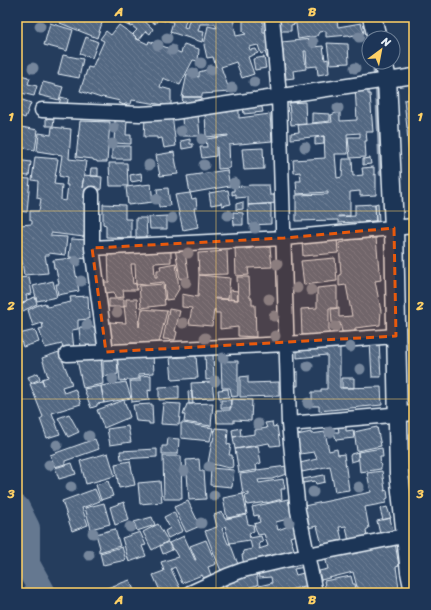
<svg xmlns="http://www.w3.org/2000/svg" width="431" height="610" font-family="Sriracha,sans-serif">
<defs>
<pattern id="building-back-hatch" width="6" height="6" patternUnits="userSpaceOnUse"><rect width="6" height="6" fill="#536782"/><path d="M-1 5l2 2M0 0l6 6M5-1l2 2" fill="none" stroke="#6c7d94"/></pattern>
</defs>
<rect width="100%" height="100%" fill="#253d5d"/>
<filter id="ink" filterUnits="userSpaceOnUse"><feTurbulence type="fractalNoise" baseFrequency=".025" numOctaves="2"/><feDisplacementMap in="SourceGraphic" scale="8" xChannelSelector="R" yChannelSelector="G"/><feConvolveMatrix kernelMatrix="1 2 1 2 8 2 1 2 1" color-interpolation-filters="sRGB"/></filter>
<g filter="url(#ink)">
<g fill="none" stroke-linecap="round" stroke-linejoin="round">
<path stroke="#99a8ba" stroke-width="4.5" d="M 374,62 L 375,73
M 377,84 L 381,174
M 411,435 L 414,477"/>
<path stroke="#657890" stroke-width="26" d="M 17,508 L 27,528 L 27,564 L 43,593"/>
</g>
<path fill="url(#building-back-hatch)" stroke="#e8f1f8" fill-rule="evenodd" d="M 63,17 L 104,17 L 97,38 L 60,23 Z
M 116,17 L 135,17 L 129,26 L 115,19 Z
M 135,17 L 140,17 L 153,29 L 150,34 L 146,31 L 139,40 L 135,38 L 136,37 L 133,34 L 137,30 L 132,26 L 131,27 L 129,26 Z
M 147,17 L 187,17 L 184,27 L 187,28 L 190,17 L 233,17 L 236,36 L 246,34 L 243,32 L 243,17 L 263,17 L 263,32 L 266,32 L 269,45 L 267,45 L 268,49 L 275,56 L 267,58 L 265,52 L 261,54 L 258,45 L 249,47 L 250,50 L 256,49 L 258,53 L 248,57 L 254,74 L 242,78 L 236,62 L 221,67 L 230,92 L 202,94 L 202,97 L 182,97 L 187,74 L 199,77 L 199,72 L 216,67 L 213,57 L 207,58 L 204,45 L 208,26 L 217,28 L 215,24 L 200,24 L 198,31 L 204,32 L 202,42 L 170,32 L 173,22 L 166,20 L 165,21 L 158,19 L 155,24 Z
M 280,17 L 295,17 L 295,24 L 291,25 L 291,31 L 281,31 Z
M 295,17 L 316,17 L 316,20 L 325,19 L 325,17 L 357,17 L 358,20 L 349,21 L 348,19 L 337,21 L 338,27 L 361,23 L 364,33 L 350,36 L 349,35 L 326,37 L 326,31 L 319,32 L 317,36 L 298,39 Z
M 50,23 L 73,30 L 67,51 L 44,45 Z
M 119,25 L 136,37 L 135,38 L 148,44 L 149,41 L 181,53 L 184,44 L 199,49 L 198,61 L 193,60 L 180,85 L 163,78 L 160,87 L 171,90 L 171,106 L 132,100 L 131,104 L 125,104 L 124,105 L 119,103 L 120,101 L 102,97 L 101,98 L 80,91 L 88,67 L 92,68 L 104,41 L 100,39 L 106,31 L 111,35 Z
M 86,37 L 98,42 L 92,58 L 80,54 Z
M 311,39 L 312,47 L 323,46 L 325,60 L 328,59 L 329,73 L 318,75 L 317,66 L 307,67 L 306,51 L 304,51 L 306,69 L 293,71 L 294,78 L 286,79 L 282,42 Z
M 327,43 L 348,44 L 349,63 L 330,64 Z
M 63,55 L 83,59 L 79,78 L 58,74 Z
M 264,57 L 266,68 L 255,70 L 253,59 Z
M 17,74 L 28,77 L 28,78 L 30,78 L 28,84 L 37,86 L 34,96 L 17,92 Z
M 43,82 L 63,87 L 59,100 L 39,95 Z
M 368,86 L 368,94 L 370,94 L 373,132 L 366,132 L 367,141 L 365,141 L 366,157 L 350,158 L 348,137 L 360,137 L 360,133 L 347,134 L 348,154 L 335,154 L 337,178 L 342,177 L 343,159 L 352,159 L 353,176 L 363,175 L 362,168 L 374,167 L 374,175 L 376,174 L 376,195 L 360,196 L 360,191 L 350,192 L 350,216 L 338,216 L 338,217 L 355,216 L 355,205 L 375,204 L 376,221 L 338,223 L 338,220 L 296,221 L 296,195 L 328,194 L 328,192 L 297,194 L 296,181 L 301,181 L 300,172 L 294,173 L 293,160 L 325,158 L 324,136 L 291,139 L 291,133 L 299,132 L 298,125 L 332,122 L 331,115 L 336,113 L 340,113 L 340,121 L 357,120 L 355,87 Z
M 413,89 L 414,89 L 414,127 L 407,128 L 404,100 L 409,99 L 409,92 L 413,92 Z
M 61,97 L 68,99 L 67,106 L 59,104 Z
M 182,97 L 201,97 L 201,99 L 183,104 Z
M 17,98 L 31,103 L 25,118 L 17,115 Z
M 305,102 L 306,124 L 291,125 L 289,103 Z
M 261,103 L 263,112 L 244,114 L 243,106 Z
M 225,108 L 226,112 L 239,110 L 239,118 L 270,114 L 272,141 L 229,145 L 230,168 L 218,169 L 217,147 L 216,147 L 216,156 L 202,158 L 200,147 L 207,147 L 206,139 L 228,136 L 228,135 L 206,137 L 205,113 Z
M 312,113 L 330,114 L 330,121 L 312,123 Z
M 198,114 L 200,136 L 183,136 L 182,116 Z
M 172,115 L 176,146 L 164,148 L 162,138 L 157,139 L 157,137 L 144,137 L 145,118 Z
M 46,118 L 54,119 L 53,126 L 46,126 Z
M 115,120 L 127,121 L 126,135 L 131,135 L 131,144 L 114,143 Z
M 80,121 L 110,122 L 107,162 L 97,162 L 97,161 L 93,160 L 93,159 L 76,157 Z
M 21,127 L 38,130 L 35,150 L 18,147 Z
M 52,127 L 71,129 L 69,159 L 86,161 L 82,188 L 84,175 L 102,177 L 101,190 L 85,189 L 83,204 L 92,205 L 85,225 L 84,237 L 51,233 L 51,236 L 67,237 L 65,255 L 49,253 L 49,255 L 45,255 L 48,273 L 24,275 L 21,255 L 17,255 L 17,220 L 20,220 L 20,225 L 32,224 L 32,221 L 30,220 L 30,211 L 39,211 L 41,199 L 37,198 L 38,181 L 32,180 L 35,157 L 58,159 L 54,184 L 62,185 L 61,200 L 66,201 L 68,185 L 66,185 L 67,178 L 59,176 L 62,155 L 37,151 L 39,133 L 51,135 Z
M 414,128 L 414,172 L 410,173 L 407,129 Z
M 324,136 L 324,144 L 315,145 L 315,138 Z
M 190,139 L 190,144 L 193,144 L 193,147 L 182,149 L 181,141 Z
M 112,146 L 130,146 L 130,159 L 112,159 Z
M 263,148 L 264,169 L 244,170 L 242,149 Z
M 174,152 L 178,174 L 160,176 L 156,155 Z
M 370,158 L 371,164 L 363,165 L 363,159 Z
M 17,160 L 31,162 L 29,176 L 17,175 Z
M 109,163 L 127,163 L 128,186 L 110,186 Z
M 91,168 L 98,168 L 98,176 L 90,176 Z
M 227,170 L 230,186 L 190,193 L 187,176 Z
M 141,173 L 142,180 L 131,182 L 130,175 Z
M 17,178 L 30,179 L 27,212 L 17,211 Z
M 151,184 L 153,202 L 128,205 L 126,187 Z
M 251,185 L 269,185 L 270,195 L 277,195 L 277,203 L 248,205 L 248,197 L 236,198 L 236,194 L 232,195 L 232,191 L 234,191 L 234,187 Z
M 168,188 L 170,206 L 159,207 L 157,189 Z
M 228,190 L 231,204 L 222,206 L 222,203 L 211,205 L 209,193 Z
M 190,193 L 192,199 L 196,198 L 197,208 L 194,208 L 198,227 L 183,230 L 175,195 Z
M 243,202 L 243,209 L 236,210 L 236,204 Z
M 378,203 L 379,222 L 364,224 L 364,222 L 376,221 L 375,204 Z
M 103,204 L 125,205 L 125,219 L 131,219 L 131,238 L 106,237 L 106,225 L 103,224 Z
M 271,204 L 271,224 L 249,225 L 248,205 Z
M 414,206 L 414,215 L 410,215 L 409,207 Z
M 233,212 L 243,213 L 243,225 L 234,225 Z
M 167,216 L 167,229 L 150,229 L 149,217 Z
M 136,218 L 146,218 L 147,237 L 136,237 Z
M 412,236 L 414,236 L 414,275 L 412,254 Z
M 337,238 L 338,253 L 303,256 L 302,241 Z
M 376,238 L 379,270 L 380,270 L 381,280 L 375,281 L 381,311 L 380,325 L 355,328 L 355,332 L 342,332 L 340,323 L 332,323 L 331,309 L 339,308 L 339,317 L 352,316 L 346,285 L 339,286 L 339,275 L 341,274 L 339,243 L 345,242 L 345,240 Z
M 71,239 L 89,240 L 87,259 L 69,257 Z
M 266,244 L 267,247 L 270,247 L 272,267 L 248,268 L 249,275 L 236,276 L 235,247 L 246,247 L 246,249 L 252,248 L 252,245 Z
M 184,247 L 189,277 L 180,279 L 175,248 Z
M 171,249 L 171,262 L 154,263 L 155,277 L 157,277 L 157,270 L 161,270 L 160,266 L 176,263 L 179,289 L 173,299 L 166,300 L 164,282 L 136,285 L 135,264 L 131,264 L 133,284 L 136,283 L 137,290 L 123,290 L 124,297 L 115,298 L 114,292 L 105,293 L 104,282 L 109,282 L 108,250 Z
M 227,251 L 228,274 L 199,275 L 198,253 Z
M 73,258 L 79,291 L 58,295 L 56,284 L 59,284 L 56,269 L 54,268 L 53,260 Z
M 335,258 L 337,281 L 304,285 L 301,261 Z
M 199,275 L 230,278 L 228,299 L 215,298 L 215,299 L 238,300 L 237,277 L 249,277 L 250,298 L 252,298 L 252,305 L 255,305 L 256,337 L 238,336 L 238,327 L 220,329 L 220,313 L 215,313 L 215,309 L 214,310 L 212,326 L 189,324 L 192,308 L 182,307 L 182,294 L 198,297 Z
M 29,277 L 32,294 L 26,295 L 27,300 L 20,305 L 17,306 L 17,278 Z
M 53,281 L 57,297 L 37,301 L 33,286 Z
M 163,284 L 165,305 L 141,308 L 139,286 Z
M 337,286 L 337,308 L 329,308 L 329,334 L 302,335 L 301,309 L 317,308 L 317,288 Z
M 230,290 L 238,291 L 238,300 L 230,299 Z
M 88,296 L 89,319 L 78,320 L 78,329 L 72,330 L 74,349 L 63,351 L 62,344 L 45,348 L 39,329 L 43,328 L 42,323 L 33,326 L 28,310 L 38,305 L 45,303 L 47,307 L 71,302 L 70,297 Z
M 35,297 L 37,304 L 23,311 L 21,305 L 27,300 Z
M 109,299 L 124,299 L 124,307 L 109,307 Z
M 126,299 L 137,299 L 139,327 L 142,309 L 167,311 L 159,343 L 130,343 L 130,345 L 128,345 L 109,344 L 109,322 L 126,323 L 124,306 L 126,306 Z
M 169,309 L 180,311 L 175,331 L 177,332 L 175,340 L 163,339 Z
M 80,327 L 100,327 L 102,346 L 81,347 L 79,329 Z
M 35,330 L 39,342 L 23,347 L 19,334 Z
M 411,332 L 414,332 L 413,366 Z
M 379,342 L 381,377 L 372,377 L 370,343 Z
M 340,344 L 340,388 L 381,387 L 382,405 L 319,411 L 319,406 L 312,406 L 312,392 L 321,392 L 321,389 L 327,389 L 327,355 L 297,358 L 297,349 Z
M 59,352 L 72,384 L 62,387 L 64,393 L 75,389 L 81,404 L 52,413 L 60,434 L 47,438 L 40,419 L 43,417 L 30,384 L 42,380 L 44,385 L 42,379 L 48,377 L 42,358 Z
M 205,352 L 213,352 L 214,379 L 206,380 Z
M 117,354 L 153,354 L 154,373 L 139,374 L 139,379 L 120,381 Z
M 196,356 L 198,378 L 172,380 L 170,358 Z
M 101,357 L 103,384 L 83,388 L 77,360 Z
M 117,357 L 118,374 L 103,377 L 103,358 Z
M 221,361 L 238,361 L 238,396 L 232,397 L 230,388 L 222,388 Z
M 292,372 L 298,372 L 298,386 L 292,386 Z
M 38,373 L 40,379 L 31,383 L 28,377 Z
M 151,375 L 151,391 L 148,390 L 149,400 L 132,402 L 130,381 L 140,381 L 140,376 Z
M 248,376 L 248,383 L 279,382 L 279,396 L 240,397 L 240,377 Z
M 342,378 L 354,378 L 354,388 L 342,388 Z
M 126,382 L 131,398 L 104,403 L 101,386 Z
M 212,382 L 214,398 L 192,399 L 191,383 Z
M 101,386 L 104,403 L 97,404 L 97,406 L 91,408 L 84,389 Z
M 179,386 L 179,399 L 159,400 L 159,387 Z
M 228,389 L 229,397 L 219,398 L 218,390 Z
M 192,391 L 193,404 L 189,404 L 188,392 Z
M 231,399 L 252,400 L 251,421 L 234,420 L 234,423 L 217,423 L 216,410 L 230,410 Z
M 124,400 L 130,417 L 104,428 L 97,410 Z
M 221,400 L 231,400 L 231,408 L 221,408 Z
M 163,403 L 181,404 L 179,425 L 161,424 Z
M 213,403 L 211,426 L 184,422 L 185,415 L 183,415 L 187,404 Z
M 152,404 L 153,424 L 149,424 L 149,422 L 136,421 L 133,405 Z
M 69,414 L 79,432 L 68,437 L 58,418 Z
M 272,422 L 273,427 L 277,426 L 280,445 L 272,446 L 270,446 L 269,443 L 235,449 L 233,437 L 255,434 L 255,430 L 267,428 L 265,423 Z
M 181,423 L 183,423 L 213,428 L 210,441 L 181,438 Z
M 339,425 L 346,425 L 346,431 L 353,430 L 354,438 L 336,440 L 334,432 L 339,432 L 338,427 Z
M 128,426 L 131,442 L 110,445 L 107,429 Z
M 377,427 L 381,446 L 357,451 L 354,432 Z
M 215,428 L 228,429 L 227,444 L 231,445 L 229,455 L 232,455 L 233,467 L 229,468 L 208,463 L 212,441 L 213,441 Z
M 240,428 L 241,436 L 233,437 L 232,430 Z
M 311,432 L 311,434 L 325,432 L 329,451 L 337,449 L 338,455 L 344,454 L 349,490 L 335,492 L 330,466 L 302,472 L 300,463 L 317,459 L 314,452 L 300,454 L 297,435 Z
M 168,438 L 179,439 L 178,454 L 162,454 L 162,446 L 167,446 Z
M 95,439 L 99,449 L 65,461 L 65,464 L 55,467 L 50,455 Z
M 258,446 L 261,463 L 256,465 L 257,470 L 239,473 L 235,449 Z
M 382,448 L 383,457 L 380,457 L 381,469 L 360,472 L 358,452 Z
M 157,449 L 157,457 L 121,459 L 120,451 Z
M 358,452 L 358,460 L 351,462 L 350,456 L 351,454 Z
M 108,453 L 115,476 L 86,484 L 80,461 Z
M 163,456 L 181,456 L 182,499 L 164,499 Z
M 199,459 L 200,471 L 204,471 L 206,499 L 189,500 L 186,460 Z
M 130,461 L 135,485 L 119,488 L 115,464 Z
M 72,463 L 76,474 L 59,479 L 55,468 Z
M 287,466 L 289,473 L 272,479 L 258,480 L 259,483 L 283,479 L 285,489 L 281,489 L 282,499 L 267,503 L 267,502 L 247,505 L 245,496 L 249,495 L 249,493 L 243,494 L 240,474 L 256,472 L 257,470 Z
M 211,468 L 234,470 L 232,487 L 210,485 Z
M 382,471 L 385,489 L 384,491 L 387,490 L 388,498 L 386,499 L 386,503 L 365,507 L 369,528 L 366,530 L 367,537 L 349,542 L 346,526 L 339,527 L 342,540 L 322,545 L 317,526 L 308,528 L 304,506 L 371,492 L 367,473 Z
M 324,475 L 325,482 L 316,484 L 315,481 L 303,483 L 303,479 Z
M 108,481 L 113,496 L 101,500 L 96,485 Z
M 160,481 L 162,502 L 140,504 L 138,483 Z
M 95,489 L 100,501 L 82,508 L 88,525 L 72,531 L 62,501 Z
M 243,494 L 247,514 L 227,518 L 223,498 Z
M 288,499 L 292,518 L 276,522 L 278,530 L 294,524 L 298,534 L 290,537 L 295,552 L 244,565 L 242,555 L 244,554 L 243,551 L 252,549 L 250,540 L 230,543 L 239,567 L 221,571 L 205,531 L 217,527 L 214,515 L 222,512 L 225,519 L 246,515 L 248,524 L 253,525 L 254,531 L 249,533 L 250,538 L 261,536 L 263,542 L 259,543 L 260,547 L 259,549 L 268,546 L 264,534 L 258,535 L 254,524 L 260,522 L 258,515 L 254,516 L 252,507 ZM 225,526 L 230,544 L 228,544 L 222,529 Z
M 188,501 L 200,526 L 186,532 L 174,507 Z
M 124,502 L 129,520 L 115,525 L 110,507 Z
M 104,503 L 110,524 L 91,529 L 85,508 Z
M 387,507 L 391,518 L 383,520 L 380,509 Z
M 174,512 L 183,531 L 168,538 L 165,531 L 170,528 L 164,517 Z
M 152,517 L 155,525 L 137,531 L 134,522 Z
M 390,518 L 393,531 L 380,534 L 377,521 Z
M 158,524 L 168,541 L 152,550 L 143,532 Z
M 115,529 L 120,546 L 99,552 L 99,549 L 100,548 L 96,534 Z
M 140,532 L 146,545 L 142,546 L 146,556 L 129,562 L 122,538 Z
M 184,536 L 195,560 L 196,560 L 190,546 L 206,540 L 216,564 L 208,567 L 212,578 L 205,581 L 202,575 L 182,583 L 175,567 L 171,569 L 180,588 L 168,593 L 161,593 L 153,575 L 164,571 L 161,562 L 178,557 L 174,550 L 173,550 L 169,543 Z
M 168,542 L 172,550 L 163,554 L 160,546 Z
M 395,543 L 399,566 L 396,567 L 399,588 L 380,590 L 380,592 L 406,588 L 407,593 L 326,593 L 324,581 L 351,576 L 353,584 L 355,584 L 356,590 L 359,590 L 358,587 L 357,587 L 353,572 L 321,580 L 319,571 L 328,569 L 325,557 Z
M 122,547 L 126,560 L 103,565 L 100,553 Z
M 304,562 L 305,567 L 294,569 L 296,575 L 307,572 L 309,585 L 277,593 L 228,593 L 225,583 L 256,571 L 258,585 L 250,587 L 251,590 L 259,588 L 259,586 L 272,583 L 271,577 L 259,578 L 258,571 Z
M 130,580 L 135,593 L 106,593 L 104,589 Z
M 221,585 L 224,593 L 207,593 L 207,591 Z
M 307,586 L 309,593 L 284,593 L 303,588 Z"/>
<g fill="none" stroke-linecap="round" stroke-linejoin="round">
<defs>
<path id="minor" d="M 272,17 L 279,96 L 289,424 L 298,511 L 315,593
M 42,110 L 140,114 L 174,112 L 414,76
M 92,194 L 92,248 L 106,352
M 92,248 L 284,238 L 414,226
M 67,354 L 287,344 L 396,336
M 289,424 L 414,413
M 190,593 L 227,576 L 243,570 L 307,555 L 414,534"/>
<path id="major" d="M 372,17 L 377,38
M 383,62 L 387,79 L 394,228 L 399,473 L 410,572 L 414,592"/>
</defs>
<use href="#minor" stroke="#e8f1f8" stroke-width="17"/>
<use href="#major" stroke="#e8f1f8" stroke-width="21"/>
<use href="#minor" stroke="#1d3557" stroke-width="14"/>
<use href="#major" stroke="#1d3557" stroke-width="18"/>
</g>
<g fill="#74869c">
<circle cx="40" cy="26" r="5.5"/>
<circle cx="359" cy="37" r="5.5"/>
<circle cx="167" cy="38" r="5.5"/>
<circle cx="313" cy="42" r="5.5"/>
<circle cx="158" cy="45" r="5.5"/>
<circle cx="172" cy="50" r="5.5"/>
<circle cx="201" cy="63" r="5.5"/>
<circle cx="33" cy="68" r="5.5"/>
<circle cx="355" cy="68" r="5.5"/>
<circle cx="211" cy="70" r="5.5"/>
<circle cx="193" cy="73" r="5.5"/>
<circle cx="254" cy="82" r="5.5"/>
<circle cx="232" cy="88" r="5.5"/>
<circle cx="338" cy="108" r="5.5"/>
<circle cx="114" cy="128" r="5.5"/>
<circle cx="181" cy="131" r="5.5"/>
<circle cx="202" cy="139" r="5.5"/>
<circle cx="112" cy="144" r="5.5"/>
<circle cx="305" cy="147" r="5.5"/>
<circle cx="149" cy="165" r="5.5"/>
<circle cx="204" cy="165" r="5.5"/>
<circle cx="234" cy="183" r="5.5"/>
<circle cx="156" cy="199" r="5.5"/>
<circle cx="228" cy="215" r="5.5"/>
<circle cx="172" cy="218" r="5.5"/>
<circle cx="255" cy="228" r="5.5"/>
<circle cx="188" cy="253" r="5.5"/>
<circle cx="76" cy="261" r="5.5"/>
<circle cx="277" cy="264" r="5.5"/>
<circle cx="81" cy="281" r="5.5"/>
<circle cx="186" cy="282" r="5.5"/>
<circle cx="297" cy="288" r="5.5"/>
<circle cx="311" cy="290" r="5.5"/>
<circle cx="269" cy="299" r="5.5"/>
<circle cx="117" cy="312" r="5.5"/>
<circle cx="274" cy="316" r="5.5"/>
<circle cx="183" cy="323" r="5.5"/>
<circle cx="87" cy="325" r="5.5"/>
<circle cx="335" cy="327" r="5.5"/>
<circle cx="275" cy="336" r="5.5"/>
<circle cx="205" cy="338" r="5.5"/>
<circle cx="350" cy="347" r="5.5"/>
<circle cx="223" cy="358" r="5.5"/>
<circle cx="308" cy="366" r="5.5"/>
<circle cx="360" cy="369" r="5.5"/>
<circle cx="113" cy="379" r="5.5"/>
<circle cx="215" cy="381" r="5.5"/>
<circle cx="308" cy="403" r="5.5"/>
<circle cx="258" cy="424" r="5.5"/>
<circle cx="330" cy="432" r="5.5"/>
<circle cx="89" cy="436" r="5.5"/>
<circle cx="57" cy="445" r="5.5"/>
<circle cx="49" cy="465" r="5.5"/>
<circle cx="209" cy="467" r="5.5"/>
<circle cx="184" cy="471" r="5.5"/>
<circle cx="71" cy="487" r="5.5"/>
<circle cx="359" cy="487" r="5.5"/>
<circle cx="313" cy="492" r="5.5"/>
<circle cx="214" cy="496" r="5.5"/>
<circle cx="289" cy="522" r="5.5"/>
<circle cx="201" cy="523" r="5.5"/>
<circle cx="130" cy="527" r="5.5"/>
<circle cx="93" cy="533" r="5.5"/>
<circle cx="89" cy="555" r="5.5"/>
</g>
</g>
<path fill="#e8590c" fill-opacity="0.2" stroke="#e8590c" stroke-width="3" stroke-dasharray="8 5" stroke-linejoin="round" d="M 394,228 L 396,336 L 106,352 L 92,248 L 284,238 Z"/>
<path fill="none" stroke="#ffd166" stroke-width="1" stroke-opacity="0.55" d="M 216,17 L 216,593M 17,211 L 414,211M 17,399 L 414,399"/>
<rect width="431" height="610" fill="none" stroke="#1d3557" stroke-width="44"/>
<g transform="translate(381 50) rotate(32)"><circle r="19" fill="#1d3557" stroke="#6e8097"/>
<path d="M0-3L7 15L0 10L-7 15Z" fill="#ffd166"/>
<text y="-6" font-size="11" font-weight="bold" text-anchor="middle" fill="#e8f1f8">N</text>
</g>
<rect x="22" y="22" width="387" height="566" fill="none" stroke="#ffd166" stroke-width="1.5"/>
<g font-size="13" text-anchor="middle" font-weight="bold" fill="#ffd166">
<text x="119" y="16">A</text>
<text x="312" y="16">B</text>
<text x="11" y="121">1</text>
<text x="420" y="121">1</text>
<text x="11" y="310">2</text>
<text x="420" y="310">2</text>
<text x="11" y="498">3</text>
<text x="420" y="498">3</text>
<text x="119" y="604">A</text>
<text x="312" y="604">B</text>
</g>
</svg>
